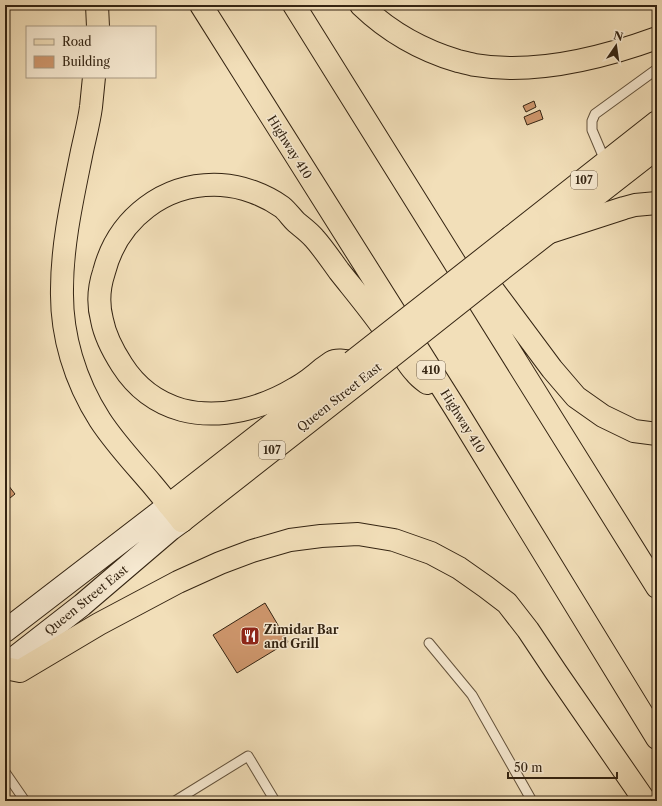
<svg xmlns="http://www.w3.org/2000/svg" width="662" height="806" font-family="'Libre Caslon Text',serif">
<rect width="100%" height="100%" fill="#f2dfb9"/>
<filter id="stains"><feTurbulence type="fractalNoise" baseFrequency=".005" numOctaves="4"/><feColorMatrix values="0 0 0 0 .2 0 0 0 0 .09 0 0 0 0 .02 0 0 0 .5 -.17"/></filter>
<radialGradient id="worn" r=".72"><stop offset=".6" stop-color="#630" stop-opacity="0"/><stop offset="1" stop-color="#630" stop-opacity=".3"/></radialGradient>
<path fill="#cf976d" stroke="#342412" d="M 534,101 L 536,107 L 526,112 L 523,106 Z
M 540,110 L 543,119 L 527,125 L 524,117 Z
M 5,481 L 15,494 L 5,502 Z
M 265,603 L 288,642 L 237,673 L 213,635 Z"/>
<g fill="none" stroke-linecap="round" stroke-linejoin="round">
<defs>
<path id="lane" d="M 606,163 L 592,130 L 592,121 L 595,114 L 657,69
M 429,643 L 472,695 L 532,801
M 5,772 L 25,801
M 175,801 L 248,756 L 275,801"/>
<path id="secondary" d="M 5,631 L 169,505
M 5,665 L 82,605 L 171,529 L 182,521"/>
<path id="primary" d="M 511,237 L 657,122
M 521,254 L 657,148
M 169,505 L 352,362
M 182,521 L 363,379"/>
<path id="highway" d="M 97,5 L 98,27
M 201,5 L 455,408 L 657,738
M 294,5 L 657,587
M 361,5 C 388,31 421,50 458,61 C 463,62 469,64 475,65 C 534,75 602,58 657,38
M 94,77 C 93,87 92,97 91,107 C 89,122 85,137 82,151 C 73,196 62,243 62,289 C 61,335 75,381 100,420 C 115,443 134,463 151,483 C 162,496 172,509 182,521
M 550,232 L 624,208 L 635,205 L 657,203
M 476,267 L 552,369 L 576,397 L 603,416 L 634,431 L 657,434
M 352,362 C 346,361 337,359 332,362 C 329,364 325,367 322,369 C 314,376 305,383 296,388 C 263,408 221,420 182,410 C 157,403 136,387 122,365 C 113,351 105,336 102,320 C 98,305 99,287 104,272 C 118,218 165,182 221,185 C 242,186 265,195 282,207 C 287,211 291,217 296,222 C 302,227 309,232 314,238 C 323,248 331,260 339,271 C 354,290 370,309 384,329 C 391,339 398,349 405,359 C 408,363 411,368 415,372 C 418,376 423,380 427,383
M 5,668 L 20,671 L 99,624 L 178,582 L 220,563 L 252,551 L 290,540 L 321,536 L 358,534 L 394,540 L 431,553 L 459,568 L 486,587 L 507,603 L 528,630 L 556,672 L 645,801"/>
</defs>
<use href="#lane" stroke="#64533c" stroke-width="11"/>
<use href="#secondary" stroke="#342412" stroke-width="24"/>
<use href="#primary" stroke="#342412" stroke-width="24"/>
<use href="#highway" stroke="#342412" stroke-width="24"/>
<use href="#lane" stroke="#f7ead2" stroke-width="9"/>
<use href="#secondary" stroke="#f7ead2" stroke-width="22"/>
<use href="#primary" stroke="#f2dfb9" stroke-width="22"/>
<use href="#highway" stroke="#f2dfb9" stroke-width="22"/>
<defs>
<path id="primary-bridge" d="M 352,362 L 511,237
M 363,379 L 521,254"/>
</defs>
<use href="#primary-bridge" stroke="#342412" stroke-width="24" stroke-linecap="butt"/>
<use href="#primary-bridge" stroke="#f2dfb9" stroke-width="22"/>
</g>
<defs>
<symbol id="restaurant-square" viewBox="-11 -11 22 22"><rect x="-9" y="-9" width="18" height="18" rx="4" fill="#8f2418" stroke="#f7ead2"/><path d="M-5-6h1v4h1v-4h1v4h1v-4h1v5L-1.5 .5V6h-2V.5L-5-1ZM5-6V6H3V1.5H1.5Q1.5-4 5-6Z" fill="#fff"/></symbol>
</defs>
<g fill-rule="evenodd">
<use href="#restaurant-square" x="239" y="625" width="22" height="22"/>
</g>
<g text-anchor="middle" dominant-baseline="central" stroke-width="3" stroke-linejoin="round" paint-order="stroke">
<g fill="#f7ead2" stroke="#6e5f4c" stroke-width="1">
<rect x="571" y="171" width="26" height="18" rx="3"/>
<rect x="417" y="361" width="28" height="18" rx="3"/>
<rect x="259" y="441" width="26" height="18" rx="3"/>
</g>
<g font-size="11" font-weight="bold" fill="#342412">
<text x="584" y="180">107</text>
<text x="431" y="370">410</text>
<text x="272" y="450">107</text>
</g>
<g font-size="12" fill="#342412" stroke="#f7ead2">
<text transform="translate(290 147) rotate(58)">Highway 410</text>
<text transform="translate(339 397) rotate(-38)">Queen Street East</text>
<text transform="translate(463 421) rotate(58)">Highway 410</text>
<text transform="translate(86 600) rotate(-39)">Queen Street East</text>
</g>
<g font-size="12" font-weight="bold" fill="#342412" stroke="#f7ead2" text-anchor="start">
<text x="264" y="629">Zimidar Bar<tspan x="264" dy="14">and Grill</tspan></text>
</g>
</g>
<rect width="662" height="806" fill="none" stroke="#f2dfb9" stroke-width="20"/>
<rect x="6" y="6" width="650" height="794" fill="none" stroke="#342412" stroke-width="2"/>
<rect x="10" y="10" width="642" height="786" fill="none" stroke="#342412"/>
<rect x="26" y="26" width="130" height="52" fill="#f7ead2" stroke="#a99b85"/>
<rect x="34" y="39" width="20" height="6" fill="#f2dfb9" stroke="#a99b85"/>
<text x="62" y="46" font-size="12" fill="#342412">Road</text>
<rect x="34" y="56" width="20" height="12" fill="#cf976d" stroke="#a99b85"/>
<text x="62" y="66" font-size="12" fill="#342412">Building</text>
<g transform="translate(616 46) rotate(13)" stroke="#f7ead2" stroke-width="3" paint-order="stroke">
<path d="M0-3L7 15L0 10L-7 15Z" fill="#342412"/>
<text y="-6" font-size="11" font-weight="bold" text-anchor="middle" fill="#342412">N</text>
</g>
<path d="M508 772v6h109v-6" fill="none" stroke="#342412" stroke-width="2"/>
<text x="514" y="772" font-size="12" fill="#342412" stroke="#f7ead2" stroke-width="3" paint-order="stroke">50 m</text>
<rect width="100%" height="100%" filter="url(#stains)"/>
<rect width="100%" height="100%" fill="url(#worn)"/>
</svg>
